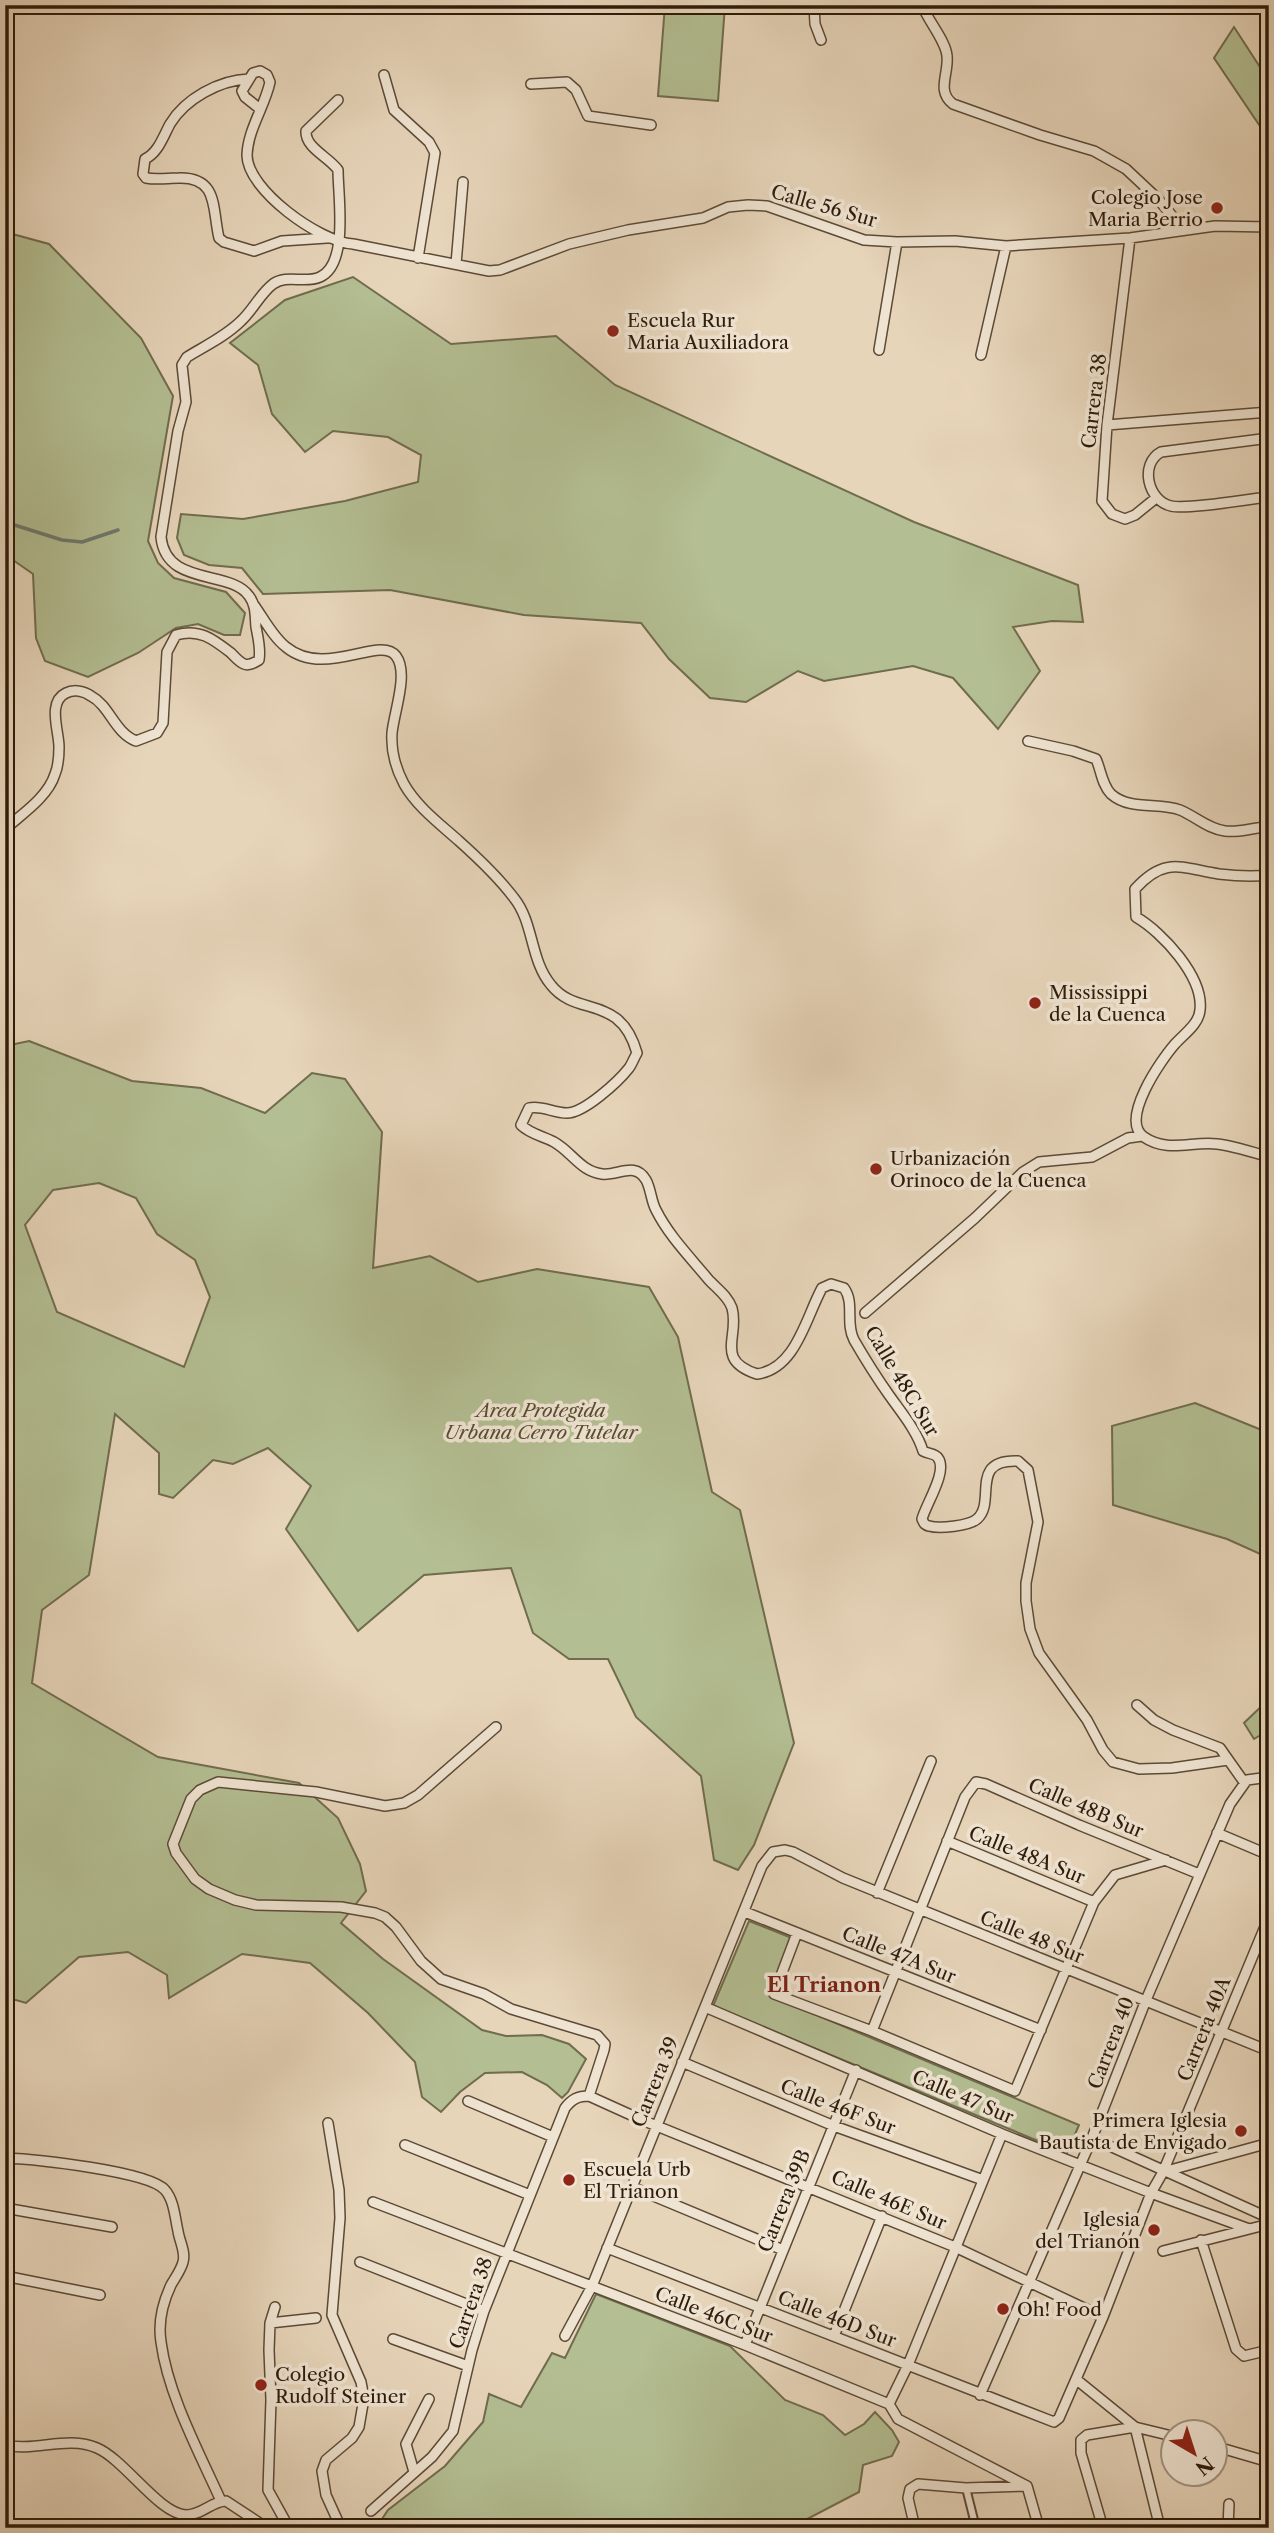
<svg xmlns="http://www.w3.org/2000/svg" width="1274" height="2533" font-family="'Libre Caslon Text',serif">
<rect width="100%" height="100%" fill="#e7d5ba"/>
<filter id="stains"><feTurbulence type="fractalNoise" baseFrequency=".00286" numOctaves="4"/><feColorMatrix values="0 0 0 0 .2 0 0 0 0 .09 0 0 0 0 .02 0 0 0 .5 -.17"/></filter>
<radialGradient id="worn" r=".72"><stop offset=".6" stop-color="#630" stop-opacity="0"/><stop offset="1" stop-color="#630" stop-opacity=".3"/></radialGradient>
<path fill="#b3be92" stroke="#706c4e" stroke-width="2" fill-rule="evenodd" d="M 665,5 L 725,5 L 718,101 L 658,96 Z
M 1234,27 L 1269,81 L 1268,138 L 1214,58 Z
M 5,232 L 49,244 L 141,338 L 173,396 L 148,541 L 158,563 L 174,578 L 226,592 L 245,613 L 240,635 L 224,635 L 198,624 L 176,628 L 138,653 L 88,677 L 45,661 L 36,638 L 33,574 L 13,560 L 5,562 Z
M 353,277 L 451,344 L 556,336 L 615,385 L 914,522 L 1078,585 L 1083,622 L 1052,621 L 1013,627 L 1040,671 L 998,729 L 953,678 L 913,666 L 824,681 L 798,671 L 746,702 L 710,698 L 669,659 L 641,623 L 524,615 L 390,590 L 263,594 L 242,568 L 209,565 L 184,555 L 177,538 L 181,514 L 243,519 L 345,501 L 418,482 L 421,455 L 388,437 L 333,431 L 305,452 L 272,414 L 258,365 L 230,343 L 285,300 Z
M 29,1041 L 132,1081 L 201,1088 L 265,1113 L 312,1073 L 345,1079 L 382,1132 L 373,1268 L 430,1256 L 478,1282 L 537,1269 L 649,1287 L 678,1337 L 712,1492 L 740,1510 L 794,1743 L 754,1845 L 738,1870 L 714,1860 L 701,1776 L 636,1717 L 608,1659 L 569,1659 L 533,1633 L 511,1568 L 424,1575 L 358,1631 L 286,1529 L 311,1486 L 268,1448 L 233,1464 L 213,1460 L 173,1498 L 159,1494 L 159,1453 L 115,1414 L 89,1575 L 42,1610 L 32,1683 L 158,1757 L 299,1783 L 338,1818 L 360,1864 L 366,1891 L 341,1923 L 383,1959 L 482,2030 L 506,2036 L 542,2035 L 569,2044 L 586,2059 L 568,2092 L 562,2098 L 547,2085 L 522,2072 L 485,2073 L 460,2092 L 441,2112 L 422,2097 L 415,2062 L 368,2013 L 310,1963 L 242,1954 L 169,1998 L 167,1975 L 128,1952 L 79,1957 L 26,2003 L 5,1997 L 5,1046 ZM 99,1183 L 136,1198 L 157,1234 L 195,1260 L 210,1297 L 184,1367 L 57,1312 L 25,1225 L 53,1190 Z
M 1195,1403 L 1269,1433 L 1269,1558 L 1227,1539 L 1113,1505 L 1112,1426 Z
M 1269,1699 L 1269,1730 L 1254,1739 L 1244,1723 Z
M 749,1921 L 792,1938 L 771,1996 L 1079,2125 L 1067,2153 L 713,2006 Z
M 596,2294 L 730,2346 L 785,2400 L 823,2415 L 845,2435 L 864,2424 L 875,2412 L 892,2430 L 899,2442 L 892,2456 L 863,2465 L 859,2492 L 790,2528 L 776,2528 L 745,2522 L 710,2528 L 376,2528 L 388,2510 L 445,2466 L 483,2422 L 489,2394 L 521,2407 L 552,2353 L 565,2358 Z"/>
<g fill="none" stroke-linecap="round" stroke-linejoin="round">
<path stroke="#6d796e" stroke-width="3.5" d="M 5,522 L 62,540 L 82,542 L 118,530"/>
<defs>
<path id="pedestrian" d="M 966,2488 L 976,2528"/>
<path id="minor" d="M 814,5 L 815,24 L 821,40
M 922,5 C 928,21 946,41 947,56 C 949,74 936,91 953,104 L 1040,135 L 1094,151 L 1126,169 L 1158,199 L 1184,230
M 384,75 L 394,110 L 429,142 L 435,153 L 418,258
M 249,79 C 219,80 185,99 170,124 C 163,137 158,153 145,159 L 143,174 L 146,178 C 157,180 168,178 179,178 C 219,177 212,209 219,238 L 224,242 L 254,251 L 282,241 L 327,238
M 531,84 L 567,82 L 576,90 L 588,116 L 651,125
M 260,109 L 245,97 L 242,91 L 253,73 L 260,71 L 267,75 L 270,82 C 265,106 248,129 247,155 C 247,190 320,242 353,244 L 489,271 L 500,270 L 569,244 L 628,230 L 703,218 L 728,207 L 748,205 L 767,206 L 864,240 L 897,242 L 955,241 L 1006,246 L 1130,238 L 1215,226 L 1269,227
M 1130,238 L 1107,425 L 1102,501 L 1112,514 L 1125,519 L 1135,515 L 1156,498
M 456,264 L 463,182
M 879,350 L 897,242
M 981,355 L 1006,246
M 1107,425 L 1269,412
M 1269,438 L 1161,452 C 1139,464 1148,501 1171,506 C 1188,510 1248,499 1269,497
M 254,605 C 264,619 273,637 286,647 C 325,679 380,635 396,656 C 409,673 394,712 392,733 C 391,750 396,769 404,784 C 417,807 440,824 459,841 C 478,858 499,878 514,898 C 534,923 530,960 551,985 C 577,1018 620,993 637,1053 C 634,1058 632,1064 629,1068 C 618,1082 584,1113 567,1113 C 553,1113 542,1105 529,1108 L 521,1125 C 530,1134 543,1136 554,1142 C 572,1152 580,1171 602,1174 C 618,1176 635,1161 646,1180 C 651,1189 651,1201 656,1210 C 669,1236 690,1257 708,1279 C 716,1288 728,1296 732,1308 C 740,1336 714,1360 757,1374 C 796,1369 806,1317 822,1288 L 831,1284 L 844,1288 C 855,1303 845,1323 854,1340 C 865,1359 877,1378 889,1395 C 901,1412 917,1431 923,1451 C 928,1454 935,1453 938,1458 C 948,1471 926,1504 922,1519 C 924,1523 924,1525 929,1526 C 939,1529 969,1526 977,1519 C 997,1502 968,1459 1018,1461 L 1028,1470 L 1038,1522 L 1026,1583 L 1026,1601 L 1030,1629 L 1039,1653 L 1087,1720 L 1103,1750 L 1113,1762 L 1139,1769 L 1172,1768 L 1228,1760
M 1028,741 L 1073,751 L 1096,759 C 1101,770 1102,785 1111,794 C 1130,811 1159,802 1180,810 C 1195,816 1208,829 1225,831 C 1240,833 1254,827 1269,827
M 5,829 C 22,814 48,797 55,774 C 58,767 59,755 59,747 C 59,731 47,702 66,693 C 74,689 84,691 91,696 C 110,706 114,732 136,741 L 157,733 L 163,723 L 167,652 L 176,635 C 199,628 213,639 231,653 C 234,656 239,662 244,664 C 249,666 254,663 259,660 C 261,649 258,638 256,627 C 255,616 256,605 249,596 C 230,569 166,587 161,537 L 178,431 L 186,402 L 182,365 L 187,357 C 205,346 226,336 241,321 C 253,310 260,294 273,284 C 287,274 305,284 320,277 C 349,264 338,197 338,170 C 329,157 305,148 306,131 L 338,100
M 1269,875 C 1253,877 1235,876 1219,874 C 1181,868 1165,856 1135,889 L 1136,917 C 1162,932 1204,977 1200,1010 C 1199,1024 1184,1034 1175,1044 C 1161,1060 1119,1120 1144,1137 C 1167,1153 1192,1141 1217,1144 C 1234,1146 1252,1152 1269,1157
M 1265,1287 L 1269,1285
M 865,1313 L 975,1218 L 1023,1172 L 1039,1162 L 1092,1157 L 1128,1138 L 1142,1136
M 1137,1705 L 1154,1720 L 1173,1730 L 1220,1748 L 1244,1782
M 496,1727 L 418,1795 L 404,1803 L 385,1806 L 316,1792 L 218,1782 L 200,1790 L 191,1799 L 173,1844 L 176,1853 L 195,1879 L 209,1889 L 235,1900 L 256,1905 L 341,1907 L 375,1913 L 385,1917 L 396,1927 L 421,1961 L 441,1979 L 484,1994 L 511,2009 L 597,2035 L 605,2044 L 604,2050 L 589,2096
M 1217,1833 L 1269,1855
M 947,1841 L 1094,1902
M 877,1893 L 931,1761
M 745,1912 L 1041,2030
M 797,1933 L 774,1994 L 872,2031 L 1015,2091 L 1094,1902 L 1115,1875 L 1166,1860
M 705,2007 L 1002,2134 L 1151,2193 L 1249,2229
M 872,2031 L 965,1797 L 976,1782 L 986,1784 L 1079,1825 L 1199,1874
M 682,2062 L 834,2126 L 983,2180
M 468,2101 L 553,2137
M 328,2123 L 339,2190 L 340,2218 L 332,2315 L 361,2382 L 364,2398 L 359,2427 L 352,2438 L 326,2460 L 322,2471 L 326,2495 L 341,2528
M 1092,2138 L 1269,2218
M 405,2145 L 530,2195
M 5,2158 C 33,2159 149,2171 165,2190 C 174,2200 175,2218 178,2231 C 179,2240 186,2252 183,2262 C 181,2270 175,2278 171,2285 C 163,2302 158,2323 161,2342 C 168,2395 199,2452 221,2501
M 1163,2172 L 1269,2143
M 632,2187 L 783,2250
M 373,2202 L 745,2345 L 889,2404 L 898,2419 L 1027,2486
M 5,2208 L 112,2227
M 1201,2240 L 1236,2349 L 1244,2356 L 1269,2350
M 607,2248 L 1054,2422 L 1059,2418 L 1103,2317 L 1151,2193 L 1163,2172 L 1269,1917
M 1163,2251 L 1269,2224
M 360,2262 L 484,2311
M 5,2276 L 100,2295
M 275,2307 L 270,2323 L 269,2350 L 271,2400 L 268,2490 L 289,2528
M 270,2323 L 316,2318
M 565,2336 L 592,2286 L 762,1866 L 773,1852 L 785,1850 L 793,1852 L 843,1878 L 1269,2051
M 834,2336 L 882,2216
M 393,2339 L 468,2366
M 745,2345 L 856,2070
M 1077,2380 L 1135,2427 L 1172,2436
M 980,2395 L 1092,2138 L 1146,2000 L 1230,1804 L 1247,1780 L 1269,1777
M 271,2400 L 341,2398
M 889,2404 L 908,2365 L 1002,2134
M 5,2445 C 35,2452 68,2435 97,2448 C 125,2460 159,2514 186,2515 C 202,2515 212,2501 226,2501 L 267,2528
M 1214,2446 L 1269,2462
M 414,2472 L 406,2444 L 429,2399
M 1027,2486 L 1039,2528
M 371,2511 L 432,2457 L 453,2431 L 472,2350 L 484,2311 L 565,2108 C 572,2099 578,2096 589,2096 L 642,2120 L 955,2247 L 1103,2317
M 915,2528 L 908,2498 L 910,2489 L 918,2484 L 966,2488 L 1024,2486
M 1103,2528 L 1081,2453 L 1081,2440 L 1087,2435 L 1135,2427 L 1160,2528
M 1228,2528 L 1229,2504"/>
</defs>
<use href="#pedestrian" stroke="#5c4a36" stroke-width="10"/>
<use href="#minor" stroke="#5c4a36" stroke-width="12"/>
<use href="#pedestrian" stroke="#efe4d2" stroke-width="6"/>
<use href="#minor" stroke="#efe4d2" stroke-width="9"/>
</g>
<g fill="#8f2418" stroke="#efe4d2" stroke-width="2.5">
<circle cx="1217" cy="208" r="7"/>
<circle cx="613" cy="331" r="7"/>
<circle cx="1035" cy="1003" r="7"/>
<circle cx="876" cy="1169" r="7"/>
<circle cx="1241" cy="2131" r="7"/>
<circle cx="569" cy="2180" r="7"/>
<circle cx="1154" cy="2230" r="7"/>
<circle cx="1003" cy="2309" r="7"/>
<circle cx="261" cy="2385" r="7"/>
</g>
<g text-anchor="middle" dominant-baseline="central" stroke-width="7" stroke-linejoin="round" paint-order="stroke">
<g font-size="19" fill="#2e1b0a" stroke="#efe4d2" text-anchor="start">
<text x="1203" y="197" text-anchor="end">Colegio Jose<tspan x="1203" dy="22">Maria Berrio</tspan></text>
<text x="627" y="320">Escuela Rur<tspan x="627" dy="22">Maria Auxiliadora</tspan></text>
<text x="1049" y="992">Mississippi<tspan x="1049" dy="22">de la Cuenca</tspan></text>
<text x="890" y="1158">Urbanización<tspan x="890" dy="22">Orinoco de la Cuenca</tspan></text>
<text x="1227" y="2120" text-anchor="end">Primera Iglesia<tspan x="1227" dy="22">Bautista de Envigado</tspan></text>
<text x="583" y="2169">Escuela Urb<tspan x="583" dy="22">El Trianon</tspan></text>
<text x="1140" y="2219" text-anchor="end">Iglesia<tspan x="1140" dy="22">del Trianón</tspan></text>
<text x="1017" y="2309">Oh! Food</text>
<text x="275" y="2374">Colegio<tspan x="275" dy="22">Rudolf Steiner</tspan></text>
</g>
<g font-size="19" fill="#2e1b0a" stroke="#efe4d2">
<text transform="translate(824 206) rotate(16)">Calle 56 Sur</text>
<text transform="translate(1094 401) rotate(-83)">Carrera 38</text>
<text transform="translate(902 1381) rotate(59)">Calle 48C Sur</text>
<text transform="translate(1086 1808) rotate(23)">Calle 48B Sur</text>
<text transform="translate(1027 1855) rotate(22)">Calle 48A Sur</text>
<text transform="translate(1032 1937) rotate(22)">Calle 48 Sur</text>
<text transform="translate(899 1955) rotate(22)">Calle 47A Sur</text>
<text transform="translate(1204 2029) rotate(-68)">Carrera 40A</text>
<text transform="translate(1111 2043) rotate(-69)">Carrera 40</text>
<text transform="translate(655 2082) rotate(-68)">Carrera 39</text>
<text transform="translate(963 2097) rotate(23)">Calle 47 Sur</text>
<text transform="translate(838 2107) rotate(21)">Calle 46F Sur</text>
<text transform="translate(889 2200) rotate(23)">Calle 46E Sur</text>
<text transform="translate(784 2201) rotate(-68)">Carrera 39B</text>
<text transform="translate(471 2303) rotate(-71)">Carrera 38</text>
<text transform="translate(714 2315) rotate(21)">Calle 46C Sur</text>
<text transform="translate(837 2319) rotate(21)">Calle 46D Sur</text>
</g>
<g font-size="19" font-style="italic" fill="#564c33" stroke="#efe4d2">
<text x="541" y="1410">Area Protegida<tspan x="541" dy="22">Urbana Cerro Tutelar</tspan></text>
</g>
<g font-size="21" font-weight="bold" fill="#7a1f14" stroke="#efe4d2">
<text x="824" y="1984">El Trianon</text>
</g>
</g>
<rect width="1274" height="2533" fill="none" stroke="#e7d5ba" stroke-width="28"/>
<rect x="7" y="7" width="1260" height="2519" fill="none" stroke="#2e1b0a" stroke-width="3.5"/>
<rect x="14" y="14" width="1246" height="2505" fill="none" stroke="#2e1b0a" stroke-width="2"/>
<g transform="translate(1194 2453) rotate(141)"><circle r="33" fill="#efe4d2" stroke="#a29482" stroke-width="2"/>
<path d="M0-5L12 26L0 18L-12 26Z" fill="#8f2418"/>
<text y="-10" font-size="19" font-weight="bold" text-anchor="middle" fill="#2e1b0a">N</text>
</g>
<rect width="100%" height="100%" filter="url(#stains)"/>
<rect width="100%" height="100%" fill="url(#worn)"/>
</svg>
